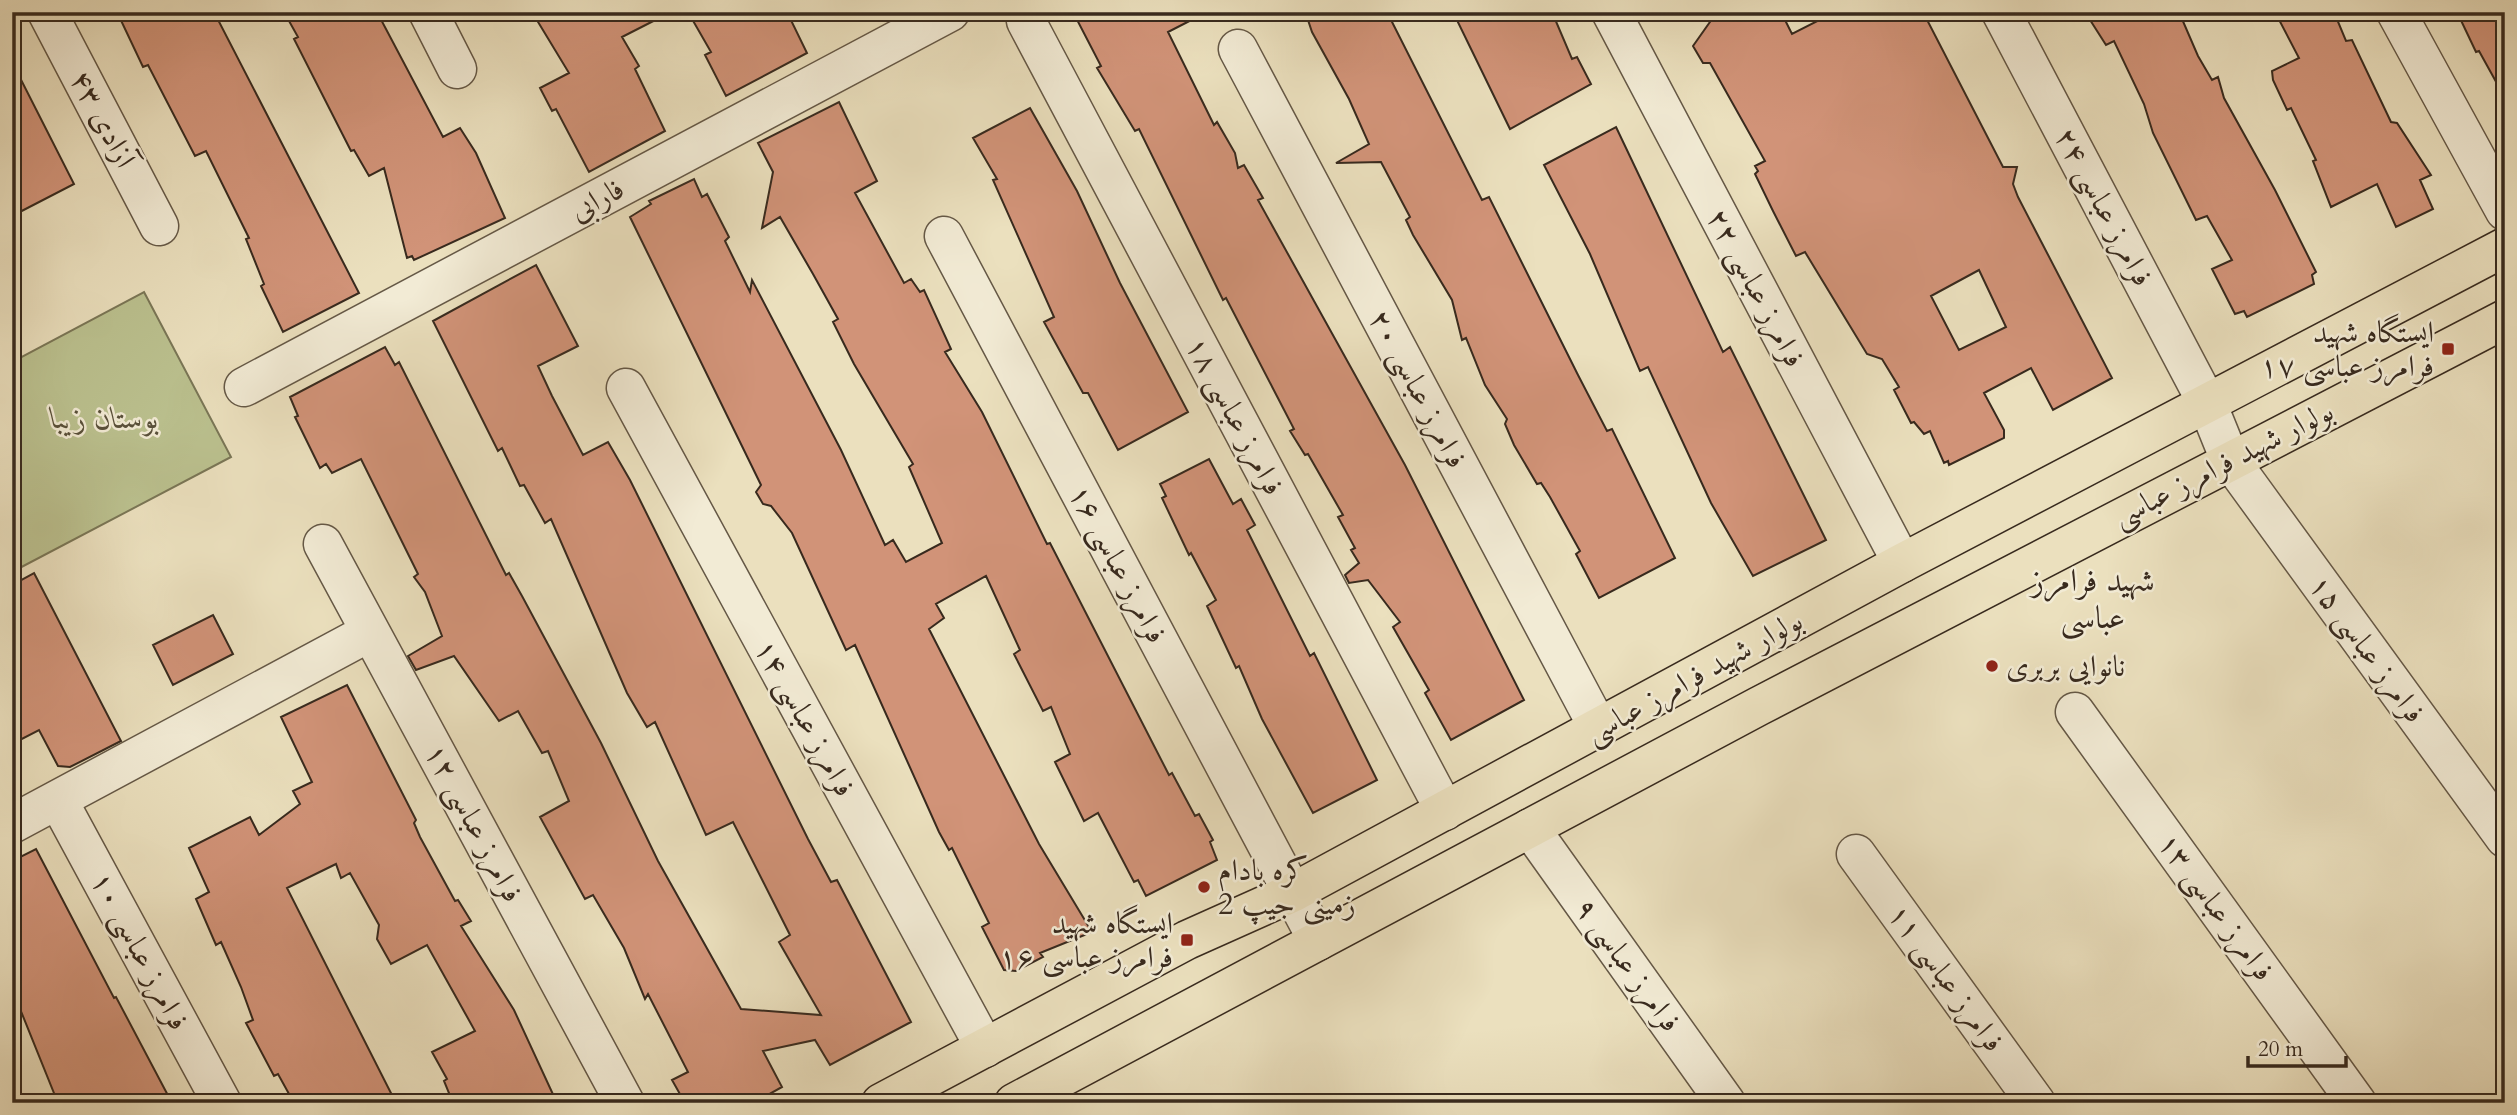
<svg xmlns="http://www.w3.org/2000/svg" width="2517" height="1115" font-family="Cardo,Amiri,serif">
<rect width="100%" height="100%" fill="#ebe0be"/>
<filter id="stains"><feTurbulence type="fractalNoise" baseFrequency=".00286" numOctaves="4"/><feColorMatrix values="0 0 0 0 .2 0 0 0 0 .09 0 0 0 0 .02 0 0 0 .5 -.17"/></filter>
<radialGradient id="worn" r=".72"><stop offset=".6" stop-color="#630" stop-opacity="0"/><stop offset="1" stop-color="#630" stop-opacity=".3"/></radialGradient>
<path fill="#bbc18f" stroke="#7a7656" stroke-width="2" d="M 144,292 L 231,457 L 12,572 L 12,362 Z"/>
<path fill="#d19378" stroke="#382a1e" stroke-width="2" fill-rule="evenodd" d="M 117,12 L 214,12 L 359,293 L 283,332 L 261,286 L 264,284 L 246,239 L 249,238 L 206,151 L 195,156 L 148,65 L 143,67 Z
M 284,12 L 377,12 L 443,137 L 460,128 L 476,153 L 505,218 L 414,260 L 412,256 L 407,258 L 384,168 L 369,176 L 354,150 L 351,151 L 294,39 L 298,37 Z
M 532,12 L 671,12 L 622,37 L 639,66 L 635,69 L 665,131 L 589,172 L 556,109 L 552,111 L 540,88 L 569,73 Z
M 688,12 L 787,12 L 807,53 L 726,96 L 705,55 L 711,52 Z
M 1073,12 L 1207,12 L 1168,32 L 1214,125 L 1217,122 L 1235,153 L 1238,168 L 1244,165 L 1263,198 L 1258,200 L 1405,465 L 1524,700 L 1451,740 L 1425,693 L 1429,690 L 1393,627 L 1400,622 L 1368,580 L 1349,583 L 1345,575 L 1359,563 L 1351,550 L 1355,548 L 1338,517 L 1343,515 L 1308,454 L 1305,455 L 1290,431 L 1294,429 L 1226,298 L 1223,300 L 1139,129 L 1135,131 L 1097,68 L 1101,66 Z
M 1321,12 L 1387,12 L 1482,200 L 1489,197 L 1578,375 L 1607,431 L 1612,429 L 1675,558 L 1599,598 L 1576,554 L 1580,551 L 1550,497 L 1541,483 L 1537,484 L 1514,445 L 1505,424 L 1507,419 L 1485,385 L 1466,338 L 1462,340 L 1452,300 L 1413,235 L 1406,220 L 1410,217 L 1381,162 L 1336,163 L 1369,144 L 1349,99 L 1312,32 L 1308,20 Z
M 1453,12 L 1552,12 L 1572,59 L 1577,57 L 1591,84 L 1510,129 Z
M 1717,12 L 1781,12 L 1792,34 L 1835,12 L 1923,12 L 2003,167 L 2017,167 L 2013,184 L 2018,197 L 2112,378 L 2053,410 L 2031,368 L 1984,393 L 2004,430 L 2004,438 L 1949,465 L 1948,461 L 1944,463 L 1930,431 L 1924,434 L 1914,422 L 1911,423 L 1894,390 L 1899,387 L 1882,359 L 1867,354 L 1805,252 L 1796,256 L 1773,211 L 1755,174 L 1758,171 L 1755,166 L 1765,161 L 1710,63 L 1703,63 L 1693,46 ZM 1979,270 L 2006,327 L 1959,350 L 1931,296 Z
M 2085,12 L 2179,12 L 2198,56 L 2212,80 L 2218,77 L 2224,98 L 2275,190 L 2316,272 L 2312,275 L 2314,284 L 2247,317 L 2244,311 L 2235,314 L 2212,269 L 2232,260 L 2207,216 L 2196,220 L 2153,133 L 2144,104 L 2114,41 L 2106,45 Z
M 2275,12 L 2334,12 L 2346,41 L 2352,40 L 2391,122 L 2397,123 L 2431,175 L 2420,180 L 2433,209 L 2396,227 L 2377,184 L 2331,207 L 2313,161 L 2316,160 L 2291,108 L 2287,110 L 2273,80 L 2272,71 L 2299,58 Z
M 2457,12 L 2505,12 L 2505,98 L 2479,51 L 2476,52 Z
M 12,62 L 74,184 L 12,216 Z
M 839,102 L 877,181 L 855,193 L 904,283 L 911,279 L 920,292 L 924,290 L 951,349 L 945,352 L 982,412 L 1047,544 L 1050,543 L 1169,775 L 1172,773 L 1195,816 L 1199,814 L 1213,840 L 1210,842 L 1217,860 L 1146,896 L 1138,880 L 1134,882 L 1098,813 L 1084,821 L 1055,762 L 1070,754 L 1051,707 L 1043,711 L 1014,654 L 1020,650 L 986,576 L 936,604 L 944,618 L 929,629 L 1039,844 L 1092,932 L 1040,953 L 1043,957 L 1016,971 L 1004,970 L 982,927 L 989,923 L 952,848 L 949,850 L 939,832 L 855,645 L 846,650 L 792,533 L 771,506 L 763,504 L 756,492 L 761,485 L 630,217 L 651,204 L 649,201 L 694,179 L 702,197 L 707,194 L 729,237 L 725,241 L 750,292 L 752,280 L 841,450 L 885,545 L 893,540 L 906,562 L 942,543 L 909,467 L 913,464 L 854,364 L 833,322 L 838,319 L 813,274 L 780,217 L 762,228 L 773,172 L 758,143 Z
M 1030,108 L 1077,191 L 1120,283 L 1188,412 L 1118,450 L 1088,393 L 1083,393 L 1044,322 L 1054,317 L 993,180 L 997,179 L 973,138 Z
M 1616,127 L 1723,352 L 1730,347 L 1826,540 L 1753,576 L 1711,503 L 1648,367 L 1640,371 L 1590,254 L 1544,165 Z
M 536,265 L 578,346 L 538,366 L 552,396 L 583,455 L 608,442 L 630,480 L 808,839 L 831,882 L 837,880 L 911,1022 L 830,1065 L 815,1040 L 763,1051 L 782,1087 L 753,1103 L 685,1103 L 672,1080 L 688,1072 L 648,994 L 645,999 L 624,948 L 593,895 L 585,899 L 540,817 L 569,801 L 548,751 L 542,753 L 518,711 L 499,721 L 454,656 L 416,670 L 408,656 L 442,636 L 425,592 L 414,577 L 418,574 L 361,459 L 332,473 L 326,464 L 320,468 L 295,417 L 298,416 L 290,397 L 385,347 L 395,365 L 399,362 L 506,575 L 509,573 L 522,596 L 601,743 L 658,861 L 741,1009 L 821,1015 L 779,942 L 790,935 L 733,822 L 706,835 L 655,722 L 647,727 L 627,693 L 551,519 L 545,523 L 524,485 L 520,486 L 502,448 L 498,451 L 433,321 Z
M 1209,459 L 1233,504 L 1241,499 L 1255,525 L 1247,530 L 1310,656 L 1314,653 L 1377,780 L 1313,813 L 1262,719 L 1239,666 L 1236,668 L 1207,606 L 1216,600 L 1191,553 L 1189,555 L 1162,498 L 1166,496 L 1160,484 Z
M 34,573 L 121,741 L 70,767 L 58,766 L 39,730 L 12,744 L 12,585 Z
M 213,615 L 233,654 L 173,685 L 153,645 Z
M 347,685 L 416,820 L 414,823 L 420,837 L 455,901 L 458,900 L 471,921 L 461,926 L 514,1010 L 557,1103 L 453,1103 L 444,1081 L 447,1079 L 432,1052 L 475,1031 L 427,945 L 391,964 L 377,939 L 379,925 L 350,873 L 341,878 L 336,864 L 287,888 L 396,1103 L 294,1103 L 278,1074 L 274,1076 L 246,1023 L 253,1020 L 241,987 L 221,942 L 216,945 L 196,899 L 209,892 L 189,848 L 250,817 L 259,835 L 300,804 L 293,791 L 312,782 L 281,717 Z
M 36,849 L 114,998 L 116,997 L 172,1103 L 58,1103 L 12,989 L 12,861 Z"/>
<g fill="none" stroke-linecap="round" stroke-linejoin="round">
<defs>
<path id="minor" d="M 47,12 L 159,226
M 428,12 L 457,69
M 1611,12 L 1902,563
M 2001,12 L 2207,403 L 2230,460 L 2505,838
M 2396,12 L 2505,211
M 1026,21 L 1445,811
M 1238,49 L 1599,729
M 944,236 L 1318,941
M 244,387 L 950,12
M 626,388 L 985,1048
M 323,544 L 625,1103
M 2075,712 L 2357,1103
M 58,800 L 222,1103
M 12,824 L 370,632
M 1530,828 L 1726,1103
M 1856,854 L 2036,1103"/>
<path id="major" d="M 881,1103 L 1187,940 L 1292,893 L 1902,563 L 2505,247
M 1014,1103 L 1759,706 L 2505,319"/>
</defs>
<use href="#minor" stroke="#655846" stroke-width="41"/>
<use href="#major" stroke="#382a1e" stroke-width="41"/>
<use href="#minor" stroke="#f2ebd5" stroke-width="38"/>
<use href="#major" stroke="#ebe0be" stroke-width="38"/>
</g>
<g fill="#8f2418" stroke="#f2ebd5" stroke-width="2.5">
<rect x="2441" y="342" width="14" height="14" rx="3.5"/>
<circle cx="1992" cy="666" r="7"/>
<circle cx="1204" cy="887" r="7"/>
<rect x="1180" y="933" width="14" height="14" rx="3.5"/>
</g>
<g text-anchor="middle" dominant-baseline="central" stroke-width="5" stroke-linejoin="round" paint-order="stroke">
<g font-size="30" fill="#382a1e" stroke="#f2ebd5">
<text transform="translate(103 119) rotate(62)">۴۳ آزادی</text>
<text transform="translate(597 200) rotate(-28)">فارابی</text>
<text transform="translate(2104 207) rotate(62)">فرامرز عباسی ۲۴</text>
<text transform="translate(1756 288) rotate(62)">فرامرز عباسی ۲۲</text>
<text transform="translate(1418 389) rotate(62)">فرامرز عباسی ۲۰</text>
<text transform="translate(1235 416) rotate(62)">فرامرز عباسی ۱۸</text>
<text transform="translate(2223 464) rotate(-27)">بولوار شهید فرامرز عباسی</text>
<text transform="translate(1118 564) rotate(62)">فرامرز عباسی ۱۶</text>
<text transform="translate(2367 649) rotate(54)">فرامرز عباسی ۱۵</text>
<text transform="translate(1694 677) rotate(-29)">بولوار شهید فرامرز عباسی</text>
<text transform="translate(805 718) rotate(61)">فرامرز عباسی ۱۴</text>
<text transform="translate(474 823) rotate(62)">فرامرز عباسی ۱۲</text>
<text transform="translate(2216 907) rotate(54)">فرامرز عباسی ۱۳</text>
<text transform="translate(140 951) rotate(62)">فرامرز عباسی ۱۰</text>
<text transform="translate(1628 965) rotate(54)">فرامرز عباسی ۹</text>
<text transform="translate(1946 978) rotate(54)">فرامرز عباسی ۱۱</text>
</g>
<g font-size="30" fill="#382a1e" stroke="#f2ebd5" text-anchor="end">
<text x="2434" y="332">ایستگاه شهید<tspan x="2434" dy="34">فرامرز عباسی ۱۷</tspan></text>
<text x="2006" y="666" text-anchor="start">نانوایی بربری</text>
<text x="1218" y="870" text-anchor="start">کره بادام<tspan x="1218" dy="34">زمینی جیپ 2</tspan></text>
<text x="1173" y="923">ایستگاه شهید<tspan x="1173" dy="34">فرامرز عباسی ۱۶</tspan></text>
</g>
<g font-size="30" font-style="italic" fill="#59503a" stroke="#f2ebd5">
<text x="105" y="418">بوستان زیبا</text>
</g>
<g font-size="32" fill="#382a1e" stroke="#f2ebd5">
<text x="2093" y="581">شهید فرامرز<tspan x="2093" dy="37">عباسی</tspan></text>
</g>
</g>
<rect width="2517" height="1115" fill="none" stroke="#ebe0be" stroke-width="42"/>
<rect x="14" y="14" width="2489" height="1087" fill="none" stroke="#382a1e" stroke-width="3.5"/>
<rect x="21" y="21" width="2475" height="1073" fill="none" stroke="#382a1e" stroke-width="2"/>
<path d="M2248 1056v10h98v-10" fill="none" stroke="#382a1e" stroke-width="3.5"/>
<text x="2258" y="1056" font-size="21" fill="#382a1e" stroke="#f2ebd5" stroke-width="5" paint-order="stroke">20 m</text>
<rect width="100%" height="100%" filter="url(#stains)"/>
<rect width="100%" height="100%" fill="url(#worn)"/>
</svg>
